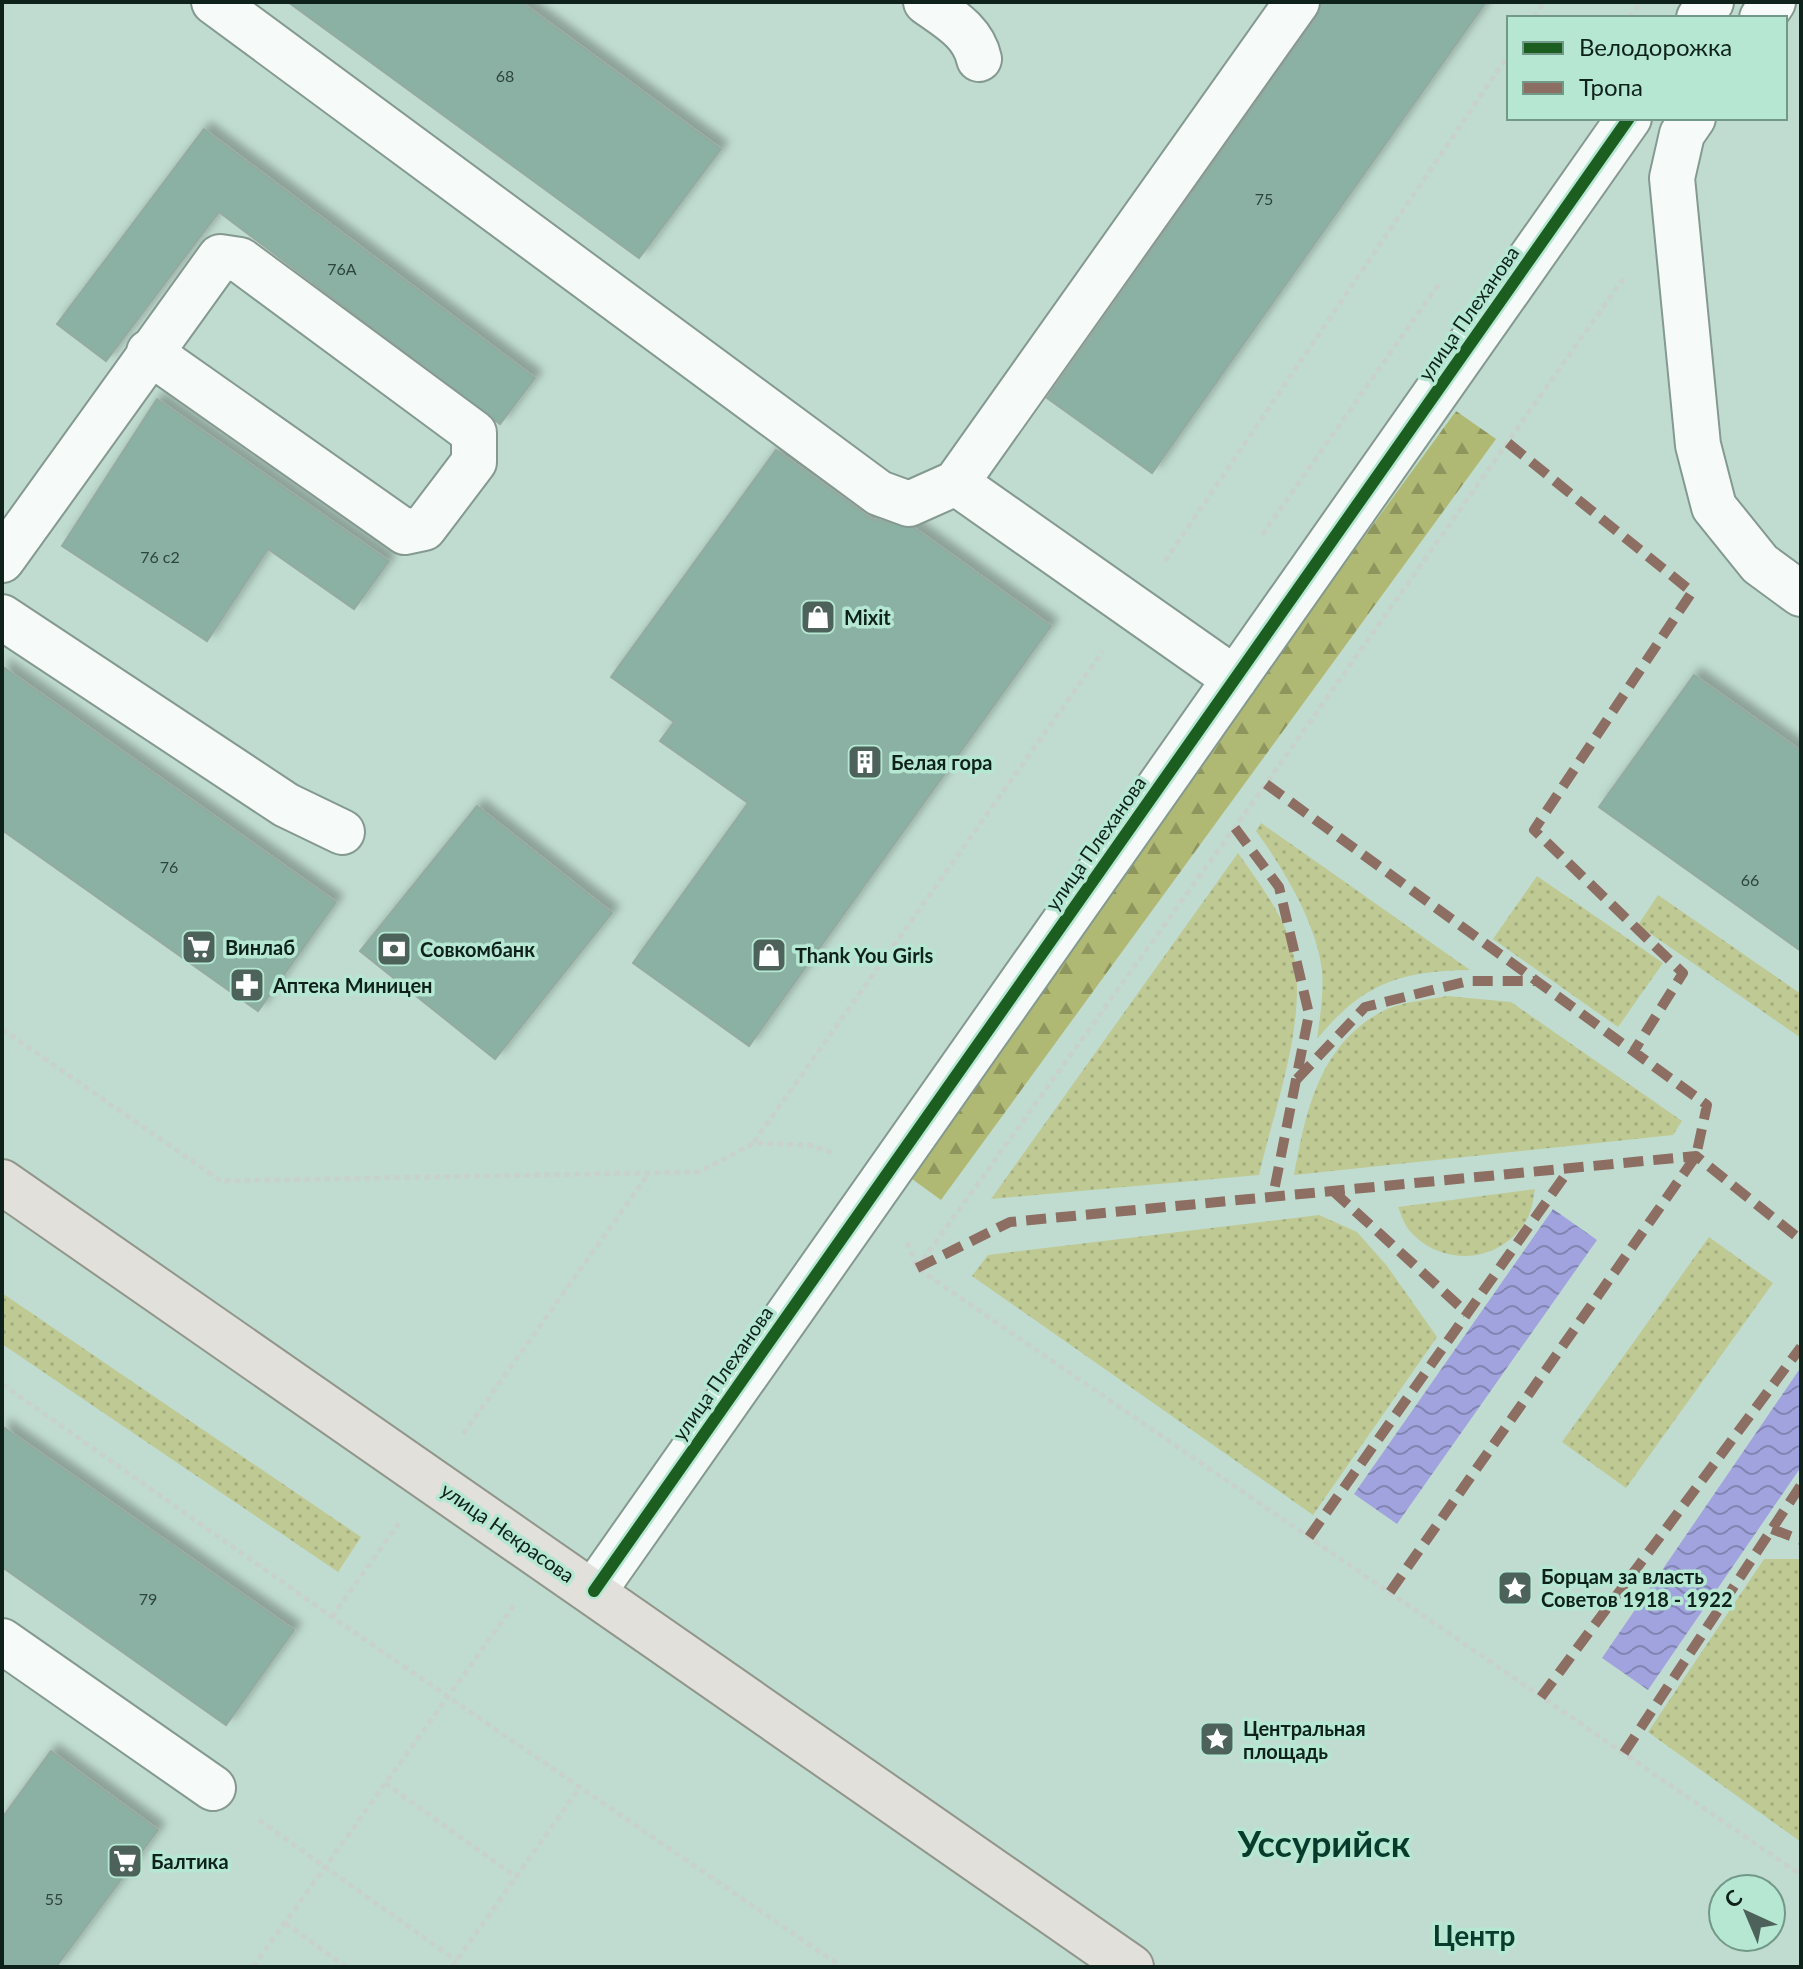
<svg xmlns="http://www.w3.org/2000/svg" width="1803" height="1969" font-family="Lato,sans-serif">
<defs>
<pattern id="grass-dots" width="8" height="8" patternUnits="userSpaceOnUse" patternTransform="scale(2)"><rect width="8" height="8" fill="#bfc993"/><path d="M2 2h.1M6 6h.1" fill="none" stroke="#a3ac7e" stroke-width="1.8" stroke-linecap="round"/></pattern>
<pattern id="forest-firs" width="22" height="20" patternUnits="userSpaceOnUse" patternTransform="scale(2)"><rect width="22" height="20" fill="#b0b974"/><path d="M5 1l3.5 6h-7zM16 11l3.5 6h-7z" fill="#8e965e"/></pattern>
<pattern id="water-waves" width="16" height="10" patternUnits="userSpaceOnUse" patternTransform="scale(2)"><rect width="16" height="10" fill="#a1a3df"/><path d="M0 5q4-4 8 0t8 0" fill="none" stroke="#8284b4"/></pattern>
<filter id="shadow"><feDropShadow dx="7" dy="-7" stdDeviation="4" flood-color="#0004"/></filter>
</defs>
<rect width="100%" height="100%" fill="#c0dcd0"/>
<path fill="url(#grass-dots)" d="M 1261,823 L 1470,970 C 1400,971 1363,983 1317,1039 C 1320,1017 1324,993 1322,971 C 1317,924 1283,868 1256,831 Z
M 1238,853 C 1259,883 1287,919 1294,956 C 1307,1024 1274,1109 1259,1175 L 991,1199 Z
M 1537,876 L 1663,963 L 1618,1027 L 1493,939 Z
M 1658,895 L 1801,994 L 1801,1038 L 1638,925 Z
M 1447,996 L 1511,1002 L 1682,1121 L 1673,1135 L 1294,1175 C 1306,1111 1319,1046 1381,1012 C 1399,1002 1427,1000 1447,996 Z
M 1535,1189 C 1533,1199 1532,1211 1527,1219 C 1502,1263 1442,1269 1409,1230 C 1404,1224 1401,1214 1398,1207 Z
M 1319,1215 L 1357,1232 L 1387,1266 L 1437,1337 L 1313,1515 L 972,1276 L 988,1255 Z
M 1709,1237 L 1773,1283 L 1626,1488 L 1562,1442 Z
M 2,1293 L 361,1537 L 338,1572 L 2,1344 Z
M 1764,1559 L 1801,1559 L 1801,1842 L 1648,1732 Z"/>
<path fill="url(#forest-firs)" d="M 1456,411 L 1496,439 L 941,1200 L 901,1171 Z"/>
<path fill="url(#water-waves)" d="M 1553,1209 L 1597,1240 L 1397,1524 L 1354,1494 Z
M 1799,1370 L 1801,1467 L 1648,1690 L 1602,1658 Z"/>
<path fill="#8ab1a3" stroke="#95aaa1" stroke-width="2" filter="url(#shadow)" d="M 288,2 L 521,2 L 721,149 L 639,258 Z
M 1322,2 L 1486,2 L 1152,473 L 1047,398 L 1317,16 Z
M 204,129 L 535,378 L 500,424 L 219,212 L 106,361 L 57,324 Z
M 157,399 L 389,561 L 354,609 L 268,549 L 207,641 L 62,546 Z
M 776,450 L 872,519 L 913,527 L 1051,626 L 749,1046 L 633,963 L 748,803 L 660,741 L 674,722 L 611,677 Z
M 2,666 L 336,902 L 258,1011 L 2,830 Z
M 1694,675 L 1801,751 L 1801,951 L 1599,807 Z
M 477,806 L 612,913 L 495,1059 L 360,951 Z
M 2,1426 L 294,1630 L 226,1725 L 2,1567 Z
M 51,1751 L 158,1830 L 56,1967 L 2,1967 L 2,1818 Z"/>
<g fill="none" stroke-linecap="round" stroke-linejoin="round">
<defs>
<path id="minor" d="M 214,2 L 879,493 L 909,504 L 956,483 L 1235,679
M 926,2 C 948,18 973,31 979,59
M 1699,18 L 1711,2
M 1762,18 L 1773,2
M 1693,118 L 1682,134 L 1672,178 L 1698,445 L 1714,507 L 1760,564 L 1801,594
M 956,483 L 1297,2
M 2,560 L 220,257 L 240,260 L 474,433 L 474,462 L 424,528 L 405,532 L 149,352
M 2,617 L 286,805 L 342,832
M 594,1591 L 1629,118
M 2,1641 L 213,1788"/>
<path id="major" d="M 2,1182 L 1131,1967"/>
</defs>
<use href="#minor" stroke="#849990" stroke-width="48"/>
<use href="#major" stroke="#91968b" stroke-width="48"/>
<path stroke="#c8d2cd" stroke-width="5" stroke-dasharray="6 4" stroke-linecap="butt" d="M 1534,18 L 1544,2
M 1629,18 L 1641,2
M 1262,535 L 1441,281
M 1165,561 L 1509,54
M 2,1029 L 221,1181 L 699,1172 L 754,1143 L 810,1145 L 833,1153
M 754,1142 L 1103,651
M 907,1242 L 917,1268 L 1801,1875
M 917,1268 L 1266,784 L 1623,279
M 2,1384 L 332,1617 L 842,1967
M 463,1434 L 649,1173
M 332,1617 L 399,1523
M 385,1783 L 516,1877
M 259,1820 L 457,1961
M 285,1923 L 346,1967
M 253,1967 L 514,1605
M 452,1967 L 580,1787"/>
<use href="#minor" stroke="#f6faf8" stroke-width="44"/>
<use href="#major" stroke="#e1e0db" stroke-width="44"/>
<path stroke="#8d6e63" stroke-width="10" stroke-dasharray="20 10" stroke-linecap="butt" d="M 1508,443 L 1692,592 L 1534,830 L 1683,973 L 1634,1051
M 1266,784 L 1707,1105 L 1696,1156 L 1390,1592
M 1235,828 L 1279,887 L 1309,1014 L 1273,1196
M 1297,1079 L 1365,1007 L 1468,981 L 1536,981
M 1333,1191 L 1467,1313
M 917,1268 L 1010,1222 L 1696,1156 L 1801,1240
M 1772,1529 L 1801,1540
M 1309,1537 L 1571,1167
M 1541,1697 L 1801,1347
M 1624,1753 L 1801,1485"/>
<defs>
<path id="cycleway" d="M 594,1591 L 1629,118"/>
</defs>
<use href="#cycleway" stroke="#b5e7d2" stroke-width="17"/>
<use href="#cycleway" stroke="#1b5e20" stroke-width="12"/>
</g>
<defs>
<symbol id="shop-square" viewBox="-11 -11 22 22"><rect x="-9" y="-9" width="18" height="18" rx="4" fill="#4c625a" stroke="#b5e7d2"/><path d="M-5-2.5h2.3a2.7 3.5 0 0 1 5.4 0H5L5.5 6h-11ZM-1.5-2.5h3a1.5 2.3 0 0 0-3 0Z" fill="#fff"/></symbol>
<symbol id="building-square" viewBox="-11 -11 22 22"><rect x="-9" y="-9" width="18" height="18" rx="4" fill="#4c625a" stroke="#b5e7d2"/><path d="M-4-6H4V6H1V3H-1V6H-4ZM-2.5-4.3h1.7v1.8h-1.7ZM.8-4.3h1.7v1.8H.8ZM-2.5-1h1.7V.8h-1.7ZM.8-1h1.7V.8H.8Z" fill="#fff"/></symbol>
<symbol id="supermarket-square" viewBox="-11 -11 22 22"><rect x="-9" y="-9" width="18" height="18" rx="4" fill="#4c625a" stroke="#b5e7d2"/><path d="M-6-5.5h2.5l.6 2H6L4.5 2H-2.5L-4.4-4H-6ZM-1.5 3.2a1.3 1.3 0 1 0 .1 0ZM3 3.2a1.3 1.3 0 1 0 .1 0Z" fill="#fff"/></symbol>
<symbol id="bank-square" viewBox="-11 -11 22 22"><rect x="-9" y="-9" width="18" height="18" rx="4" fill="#4c625a" stroke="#b5e7d2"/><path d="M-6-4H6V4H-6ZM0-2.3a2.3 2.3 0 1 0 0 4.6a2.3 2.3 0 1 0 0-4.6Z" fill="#fff"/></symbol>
<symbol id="pharmacy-square" viewBox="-11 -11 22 22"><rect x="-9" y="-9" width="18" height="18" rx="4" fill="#4c625a" stroke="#b5e7d2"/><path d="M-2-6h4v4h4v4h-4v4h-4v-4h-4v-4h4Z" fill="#fff"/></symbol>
<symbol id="sight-square" viewBox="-11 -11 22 22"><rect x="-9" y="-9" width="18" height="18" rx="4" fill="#4c625a" stroke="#b5e7d2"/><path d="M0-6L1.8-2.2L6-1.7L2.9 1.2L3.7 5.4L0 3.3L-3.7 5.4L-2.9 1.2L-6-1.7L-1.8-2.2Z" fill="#fff"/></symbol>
</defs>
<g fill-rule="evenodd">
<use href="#shop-square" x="798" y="597" width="40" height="40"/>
<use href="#building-square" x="845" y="742" width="40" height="40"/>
<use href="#supermarket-square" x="179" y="927" width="40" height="40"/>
<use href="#bank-square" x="374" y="929" width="40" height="40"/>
<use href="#shop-square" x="749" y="935" width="40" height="40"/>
<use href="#pharmacy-square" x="227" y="965" width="40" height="40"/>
<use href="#sight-square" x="1495" y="1568" width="40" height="40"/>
<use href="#sight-square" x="1197" y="1719" width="40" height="40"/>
<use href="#supermarket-square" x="105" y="1841" width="40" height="40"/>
</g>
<g text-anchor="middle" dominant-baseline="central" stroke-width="7" stroke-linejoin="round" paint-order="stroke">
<g font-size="16" fill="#2d453c">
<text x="505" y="75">68</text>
<text x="1264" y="198">75</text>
<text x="342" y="268">76А</text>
<text x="160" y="556">76 с2</text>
<text x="169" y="866">76</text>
<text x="1750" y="879">66</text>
<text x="148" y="1598">79</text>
<text x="54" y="1898">55</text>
</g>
<g font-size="20" fill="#0e211a" stroke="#b5e7d2">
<text transform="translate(1468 313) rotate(-55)">улица Плеханова</text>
<text transform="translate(1095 843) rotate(-55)">улица Плеханова</text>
<text transform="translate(722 1373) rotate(-55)">улица Плеханова</text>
<text transform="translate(508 1532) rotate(35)">улица Некрасова</text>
</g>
<g font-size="20" font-weight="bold" fill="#0e211a" stroke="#b5e7d2" text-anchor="start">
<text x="844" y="617">Mixit</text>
<text x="891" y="762">Белая гора</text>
<text x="225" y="947">Винлаб</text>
<text x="420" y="949">Совкомбанк</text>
<text x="795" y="955">Thank You Girls</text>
<text x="273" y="985">Аптека Миницен</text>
<text x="1541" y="1576">Борцам за власть<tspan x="1541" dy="23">Советов 1918 - 1922</tspan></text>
<text x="1243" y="1728">Центральная<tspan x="1243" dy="23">площадь</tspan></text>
<text x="151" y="1861">Балтика</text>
</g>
<g font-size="28" font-weight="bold" fill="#083b2b" stroke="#b5e7d2">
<text x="1474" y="1935">Центр</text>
</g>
<g font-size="36" font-weight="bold" fill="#083b2b" stroke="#b5e7d2">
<text x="1324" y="1843">Уссурийск</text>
</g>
</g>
<rect width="1803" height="1969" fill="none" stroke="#0e211a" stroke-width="8"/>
<rect x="1507" y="16" width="280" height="104" fill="#b5e7d2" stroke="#729888" stroke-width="2"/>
<rect x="1523" y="42" width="40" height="12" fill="#1b5e20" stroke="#729888" stroke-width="2"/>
<text x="1579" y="56" font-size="24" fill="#0e211a">Велодорожка</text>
<rect x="1523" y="82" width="40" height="12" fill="#8d6e63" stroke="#729888" stroke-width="2"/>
<text x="1579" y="96" font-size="24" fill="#0e211a">Тропа</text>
<g transform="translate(1747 1913) rotate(316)"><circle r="38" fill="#b5e7d2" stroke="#729888" stroke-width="2"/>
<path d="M0-6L14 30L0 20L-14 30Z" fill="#4c625a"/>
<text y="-12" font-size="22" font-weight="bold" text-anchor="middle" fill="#0e211a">С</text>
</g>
</svg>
